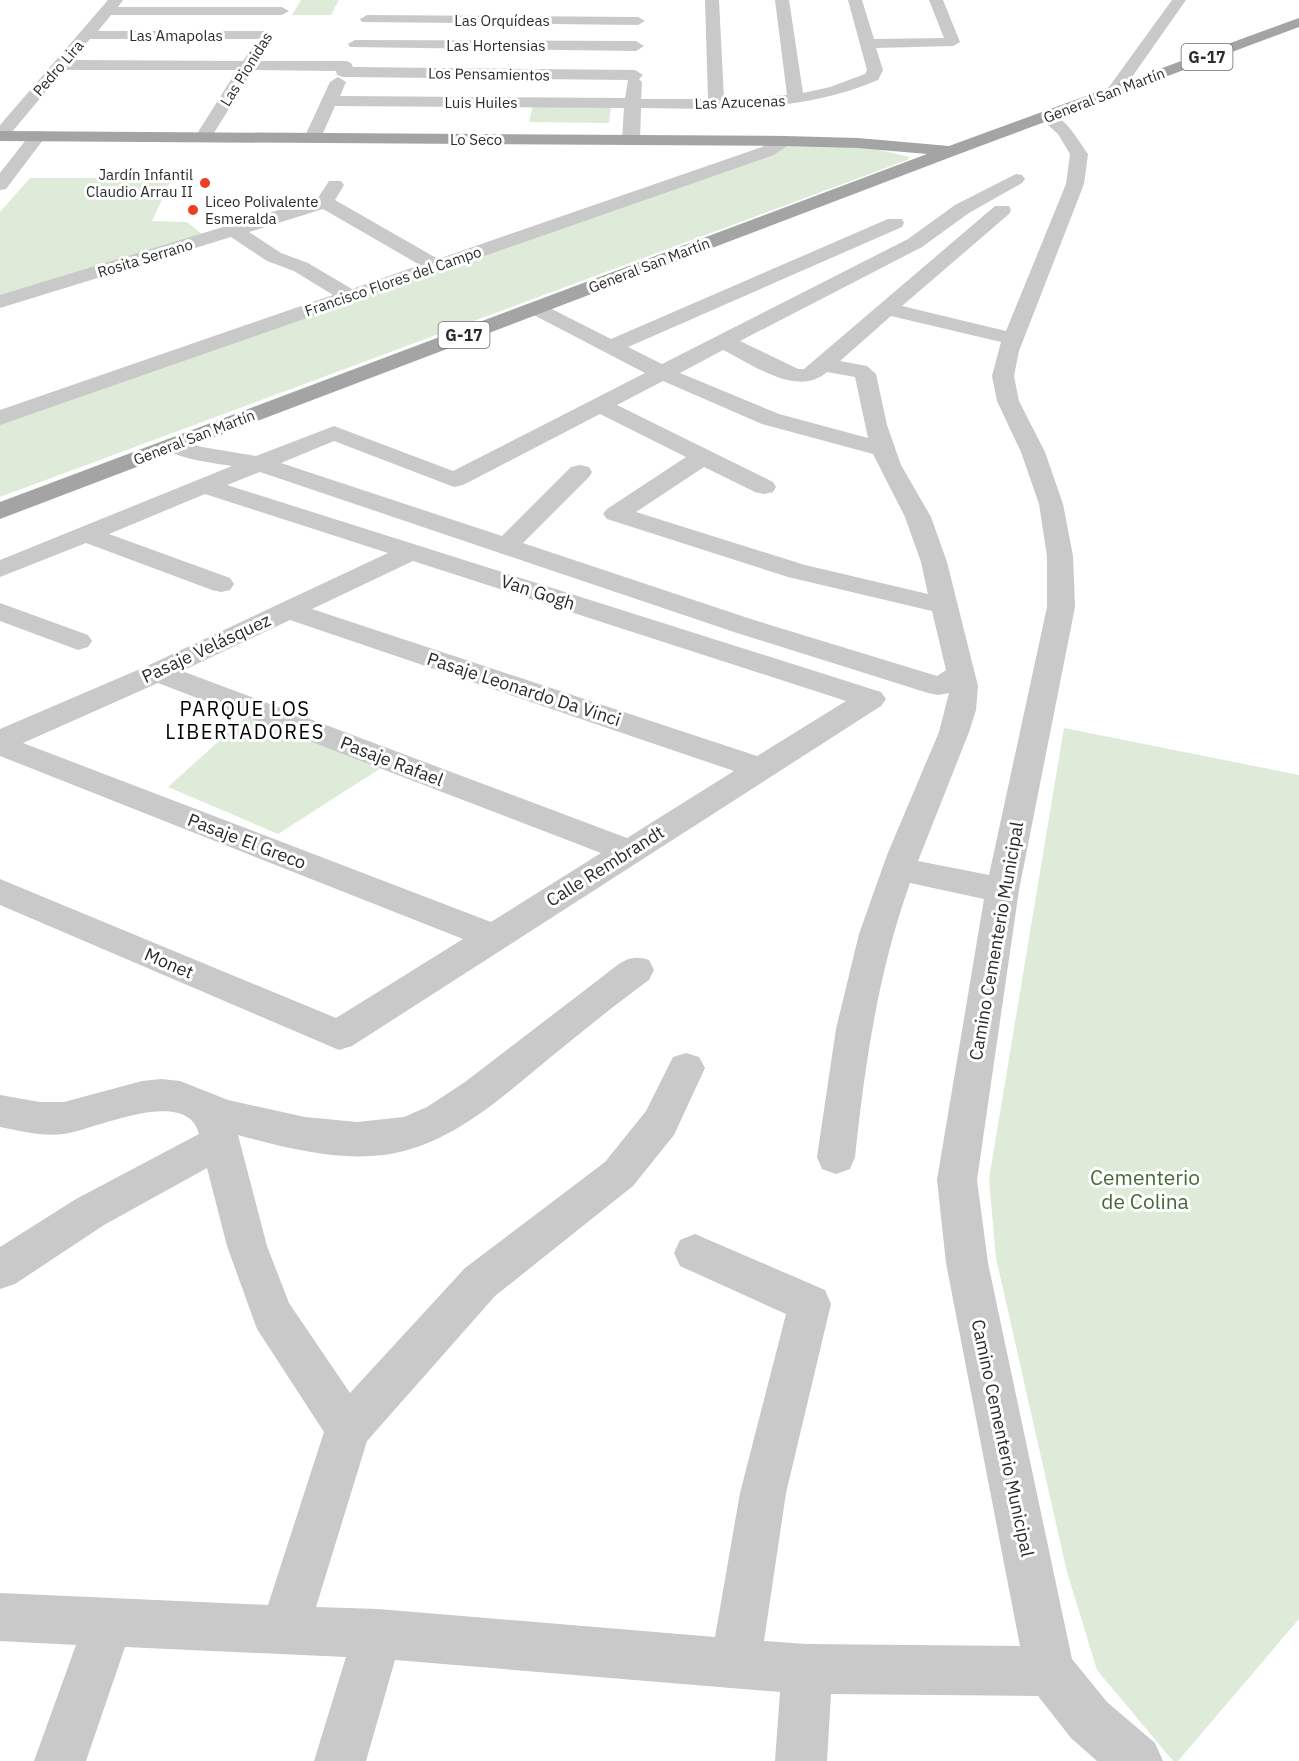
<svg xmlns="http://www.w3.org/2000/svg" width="1299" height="1761" font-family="'IBM Plex Sans',sans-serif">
<rect width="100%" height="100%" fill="#fff"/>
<path fill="#deebd8" d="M 301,0 L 339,0 L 331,15 L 292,15 Z
M 533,105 L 611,106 L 609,123 L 529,122 Z
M 801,143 L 875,149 L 910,157 L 907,160 L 0,497 L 0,418 L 787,146 Z
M 30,178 L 172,178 L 152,221 L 187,222 L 203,235 L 0,296 L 0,212 Z
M 250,713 L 384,766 L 278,834 L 168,787 Z
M 1064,728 L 1299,775 L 1299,1619 L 1178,1761 L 1173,1761 L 1097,1670 L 1067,1572 L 996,1258 L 989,1179 Z"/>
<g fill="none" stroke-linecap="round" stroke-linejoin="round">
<path fill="#c9c9c9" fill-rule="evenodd" d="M 108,0 L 123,0 L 118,7 L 282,7 L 289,11 L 282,15 L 111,15 L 98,31 L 267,31 L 274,35 L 267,39 L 90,39 L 72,60 L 243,61 L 253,47 L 258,45 L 266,50 L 259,61 L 346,61 L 351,63 L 353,67 L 635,70 L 643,75 L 639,79 L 642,82 L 641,99 L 708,99 L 705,0 L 719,0 L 724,99 L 787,95 L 775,0 L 789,0 L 803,93 L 830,87 L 865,74 L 867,70 L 848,0 L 862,0 L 874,39 L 944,38 L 929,0 L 943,0 L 960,42 L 953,46 L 876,48 L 883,70 L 878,80 C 801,113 723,109 641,108 L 640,140 L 637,144 L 625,144 L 622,140 L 624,108 L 335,106 L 319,142 L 307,142 L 304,138 L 330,82 L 338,77 L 346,82 L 340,96 L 625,98 L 628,80 L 343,77 L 337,75 L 336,71 L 253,70 L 209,141 L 197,141 L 195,137 L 237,70 L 64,70 L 6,139 L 0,140 L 0,125 Z
M 1172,0 L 1186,0 L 1120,94 L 1108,94 L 1106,91 Z
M 367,15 L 638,17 L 645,21 L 638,25 L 362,22 L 360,19 Z
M 355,40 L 636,41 L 644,46 L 636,51 L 350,47 L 348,44 Z
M 1047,112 C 1066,117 1077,139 1088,154 L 1084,184 L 1019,351 L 1014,376 L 1019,401 L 1045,452 L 1063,504 L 1073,556 L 1075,607 L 1019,890 L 977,1180 L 988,1263 L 1072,1659 L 1107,1702 L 1155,1743 L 1163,1761 L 1097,1761 L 1071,1738 L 1038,1696 L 831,1694 L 827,1761 L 775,1761 L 780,1692 L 395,1660 L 366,1761 L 314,1761 L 346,1657 L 125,1647 L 86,1761 L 34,1761 L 76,1645 L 0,1641 L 0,1593 L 268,1605 L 324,1432 L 257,1329 L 227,1246 L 207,1168 L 104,1225 L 15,1284 L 0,1289 L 0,1247 L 76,1199 L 199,1134 C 187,1085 94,1130 64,1134 C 43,1137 21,1131 0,1127 L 0,1095 L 40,1102 L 64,1102 L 142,1081 L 161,1079 L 180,1081 L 228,1100 L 305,1117 L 357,1122 L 404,1117 L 427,1107 L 465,1082 L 602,977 C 619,964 628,953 649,960 L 654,970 L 649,980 C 616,1004 584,1030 552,1056 C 508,1092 462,1136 404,1151 C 351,1165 289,1149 238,1135 L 267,1246 L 289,1303 L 350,1393 L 465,1268 L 605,1162 L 646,1111 L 673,1057 L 686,1053 L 699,1057 L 705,1068 L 674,1135 L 633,1186 L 495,1296 L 367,1441 L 316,1607 L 378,1609 L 715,1637 L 740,1493 L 786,1314 L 680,1266 L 674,1253 L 680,1240 L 695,1234 L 825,1290 L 831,1304 L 786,1493 L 764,1641 L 807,1644 L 1020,1646 L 946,1263 L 937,1180 L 984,899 L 910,883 C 878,972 865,1064 855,1157 L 850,1169 L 836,1174 L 822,1169 L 817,1157 L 836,1029 L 859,934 L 887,855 L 939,732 L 949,693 L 938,695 L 928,693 L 734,632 L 260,472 L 227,485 L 881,692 L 886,699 L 881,706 L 352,1046 L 339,1050 L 0,905 L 0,879 L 336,1018 L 463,939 L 0,756 L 0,729 L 147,666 L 388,553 L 205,494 L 109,534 L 230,578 L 234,584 L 230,590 L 221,592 L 212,590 L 86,543 L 0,577 L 0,560 L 232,466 C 215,463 172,459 162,445 L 166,440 L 174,438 L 202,447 L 256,456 L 334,426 L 453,471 L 645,373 L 528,312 L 525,308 L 528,304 L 535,302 L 542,304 L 611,339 L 888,219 L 902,219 L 904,223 L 902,227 L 628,347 L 662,364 L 908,239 L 955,205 L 1016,174 L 1022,175 L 1025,179 L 1022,183 L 969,213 L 922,247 L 740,341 L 798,369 L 804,369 L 995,206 L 1009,206 L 1011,210 L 1009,214 L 902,306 L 1006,331 L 1066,184 L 1070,154 L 1058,134 L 1039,117 ZM 891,316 L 1001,342 L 992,376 L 997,401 L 1021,452 L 1039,504 L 1047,556 L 1047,607 L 989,875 L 918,861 L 969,732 L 976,710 L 978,686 L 947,562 L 931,517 L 901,465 L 887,425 L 876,374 L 867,366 L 840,361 ZM 723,350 C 754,365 797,398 827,372 L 855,377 L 868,438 L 779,414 L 680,373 ZM 663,381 L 762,424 L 873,454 L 905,517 L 921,562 L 928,594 L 805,565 L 636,512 L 704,467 L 755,492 L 764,494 L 773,492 L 776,487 L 773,482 L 617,405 ZM 600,414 L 686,457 L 607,509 L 603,514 L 607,519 L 788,577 L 932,611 L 946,670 L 937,676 L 754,620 L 523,543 L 589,477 L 592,472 L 589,467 L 580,465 L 571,467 L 502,536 L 281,463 L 334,441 L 454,487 L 463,485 ZM 413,561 L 846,701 L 757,756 L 312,609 ZM 290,620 L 734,771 L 627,838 L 182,671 ZM 158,683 L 601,853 L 491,922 L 23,743 Z
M 38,131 L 44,132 L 46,136 L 6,189 L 0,190 L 0,173 L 32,132 Z
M 785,136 L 791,137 L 794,141 L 774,155 L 0,425 L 0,410 L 333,295 L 294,271 L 267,261 L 231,237 L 0,308 L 0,295 L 318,198 L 329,181 L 341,181 L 344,185 L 335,200 L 438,259 L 762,147 ZM 323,209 L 420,265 L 352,289 L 308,263 L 281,253 L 249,232 Z
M 0,603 L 88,635 L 92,641 L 88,647 L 78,650 L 0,621 Z"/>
<path fill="#a4a4a4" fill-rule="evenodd" d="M 1299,18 L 1299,27 L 959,154 L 0,519 L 0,502 L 927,154 L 858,148 L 785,146 L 0,141 L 0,131 L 785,136 L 858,138 L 949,146 Z"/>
</g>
<g fill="#ed3e24" stroke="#fff" stroke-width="2">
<circle cx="205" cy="183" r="6"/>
<circle cx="193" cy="210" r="6"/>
</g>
<g text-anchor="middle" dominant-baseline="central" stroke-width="6" stroke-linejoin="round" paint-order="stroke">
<g font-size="15" fill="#2c2c2c" stroke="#fff">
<text x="502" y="20">Las Orquídeas</text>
<text x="176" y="35">Las Amapolas</text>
<text x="496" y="45">Las Hortensias</text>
<text transform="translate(58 68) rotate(-49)">Pedro Lira</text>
<text transform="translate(246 69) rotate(-58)">Las Pionidas</text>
<text transform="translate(489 74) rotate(1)">Los Pensamientos</text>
<text transform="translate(1104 95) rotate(-21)">General San Martín</text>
<text x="481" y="102">Luis Huiles</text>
<text transform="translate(740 102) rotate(-2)">Las Azucenas</text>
<text x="476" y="139">Lo Seco</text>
<text transform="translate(145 258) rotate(-17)">Rosita Serrano</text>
<text transform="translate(649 265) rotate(-21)">General San Martín</text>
<text transform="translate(393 281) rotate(-19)">Francisco Flores del Campo</text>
<text transform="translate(194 437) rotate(-21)">General San Martín</text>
</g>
<g font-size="15" fill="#2c2c2c" stroke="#fff" text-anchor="end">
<text x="193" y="174">Jardín Infantil<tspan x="193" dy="17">Claudio Arrau II</tspan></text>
<text x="205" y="201" text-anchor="start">Liceo Polivalente<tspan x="205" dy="17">Esmeralda</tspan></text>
</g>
<g fill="#fff" stroke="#6b6b6b" stroke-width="1.5">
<rect x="1181.5" y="44" width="51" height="26" rx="4.5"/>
<rect x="438.5" y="322" width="51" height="26" rx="4.5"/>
</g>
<g font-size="16" font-weight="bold" fill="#2c2c2c">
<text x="1207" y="57">G-17</text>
<text x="464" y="335">G-17</text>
</g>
<g font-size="18" fill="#2c2c2c" stroke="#fff">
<text transform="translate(538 592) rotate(18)">Van Gogh</text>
<text transform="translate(206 648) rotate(-25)">Pasaje Velásquez</text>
<text transform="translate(524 689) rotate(18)">Pasaje Leonardo Da Vinci</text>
<text transform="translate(392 761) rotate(21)">Pasaje Rafael</text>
<text transform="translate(247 841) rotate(21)">Pasaje El Greco</text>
<text transform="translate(605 866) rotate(-32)">Calle Rembrandt</text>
<text transform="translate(996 941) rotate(-80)">Camino Cementerio Municipal</text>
<text transform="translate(169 963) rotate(23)">Monet</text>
<text transform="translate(1003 1438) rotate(78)">Camino Cementerio Municipal</text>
</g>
<g font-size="20" letter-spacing="1.5" fill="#000" stroke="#fff">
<text x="245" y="708">PARQUE LOS<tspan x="245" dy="23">LIBERTADORES</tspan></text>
</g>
<g font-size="21" fill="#456938" stroke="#fff">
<text x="1145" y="1177">Cementerio<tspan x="1145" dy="24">de Colina</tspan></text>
</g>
</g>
</svg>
